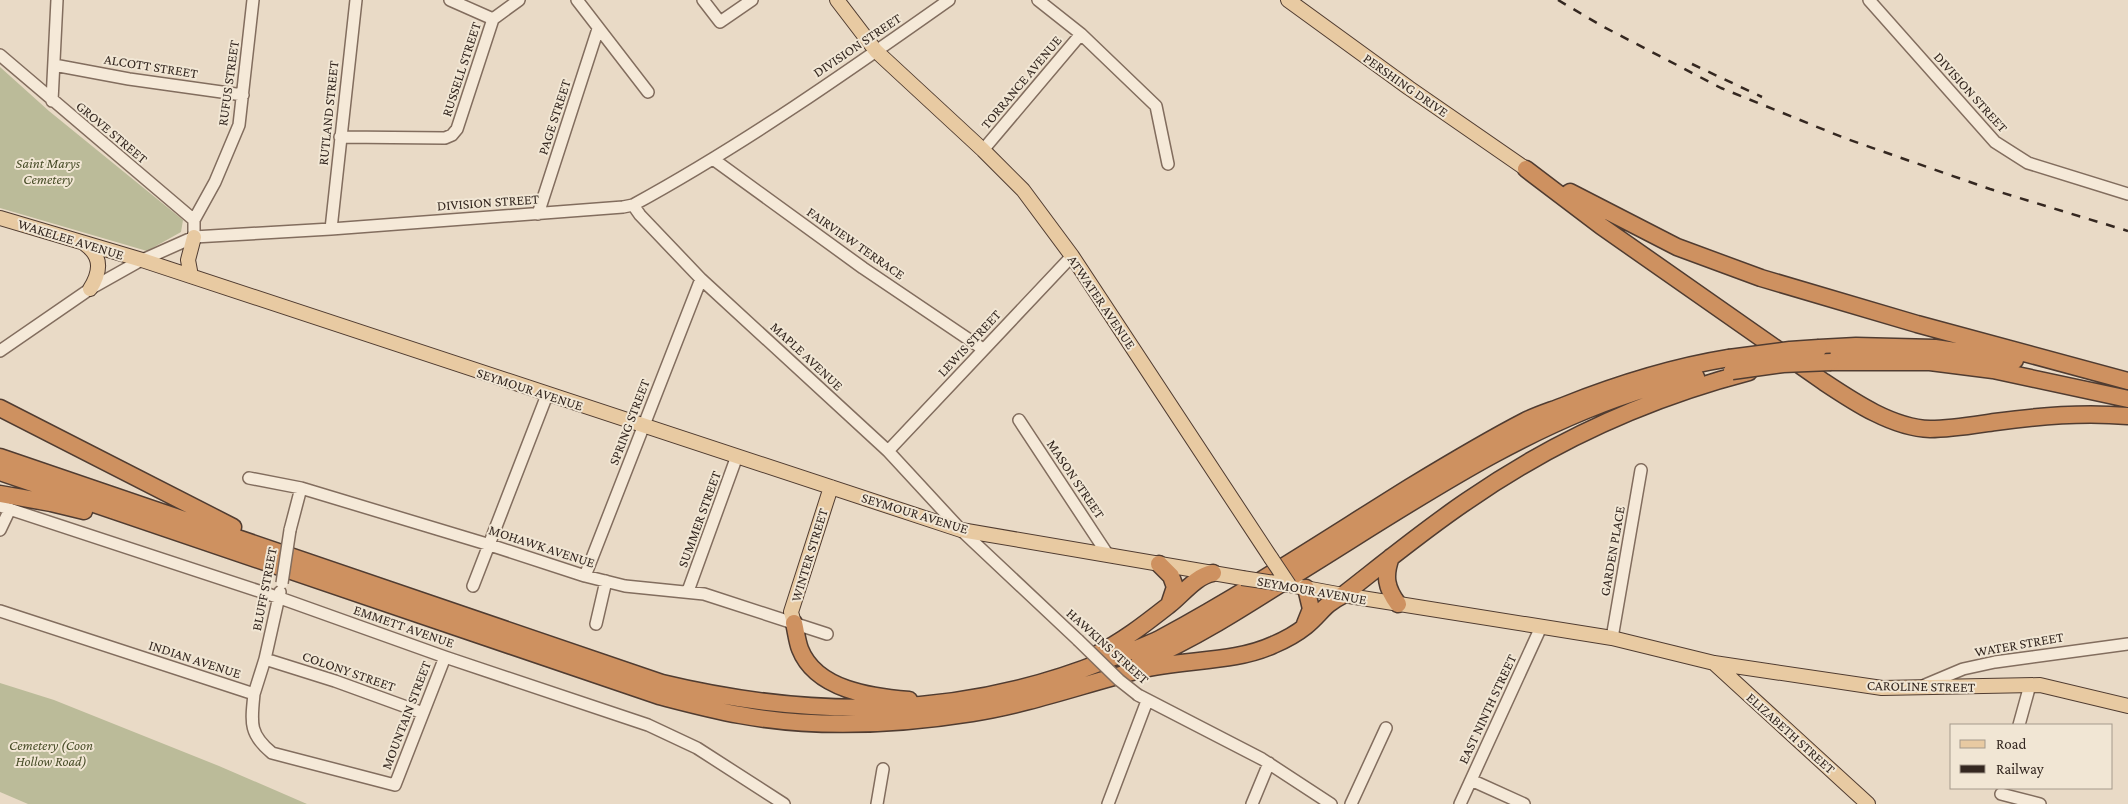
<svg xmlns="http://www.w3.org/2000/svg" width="2128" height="804" font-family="'Crimson Pro',serif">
<rect width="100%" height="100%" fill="#e9dac6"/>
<path fill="#bb9" d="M 0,67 L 49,111 L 183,220 L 181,232 L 147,251 L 0,208 Z
M 0,683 L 54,700 L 219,766 L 307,804 L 28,804 L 0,792 Z"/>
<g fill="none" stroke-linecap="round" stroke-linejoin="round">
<defs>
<path id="minor" d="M 450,0 L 493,19
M 577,0 L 648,92
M 703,0 L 720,22 L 752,0
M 1038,0 L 1081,34 L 1156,106 L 1168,164
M 1869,0 L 1995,142 L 2028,163 L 2128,194
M 493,19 L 519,0
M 0,55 L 194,220 L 194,237
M 54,65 L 129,79 L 243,95
M 52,101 L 57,0
M 340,137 L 445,138 L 452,135 L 457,129 L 493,19
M 983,150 L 1081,34
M 713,159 L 863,268 L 983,349
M 633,205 L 640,215 L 701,279 L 888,451 L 961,530 L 1078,640
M 538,214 L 598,29
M 194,220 L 215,182 L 239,125 L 253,0
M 331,229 L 356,0
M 0,351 L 90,289 L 138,262 L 194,237 L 331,229 L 623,207 L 633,205 C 743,145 847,72 949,0
M 1019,420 L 1108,555
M 888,451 L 1072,256
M 249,478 L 301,488 L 490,545 L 585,576 L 625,586 L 704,594 L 827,634
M 0,506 L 280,598 L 445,657 L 648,725 L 697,748 L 784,804
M 0,530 L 10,509
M 290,530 L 301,488
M 585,576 L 701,279
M 473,586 L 547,395
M 688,591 L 737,456
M 0,611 L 254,694 C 251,723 249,734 272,753 L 395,785 L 445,657
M 596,624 L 606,581
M 1612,638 L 1641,470
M 265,659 L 335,681 L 423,713
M 1925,685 L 1963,669 L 1995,662 L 2128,644
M 254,694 L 265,659 L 280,592
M 1138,695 L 1262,759 L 1331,804
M 2019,725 L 2030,685
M 1471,780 L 1524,804
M 2001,794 L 2040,804
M 877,804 L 883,769
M 1108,804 L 1147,701
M 1252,804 L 1269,763
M 1351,804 L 1386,728
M 1460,804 L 1541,627"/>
<path id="major" d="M 837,0 L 876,51 L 983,150 L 1023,190 L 1072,256 L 1271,558
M 1288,0 L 1409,88 L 1526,169
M 0,218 L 142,260 L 961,530 L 1242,578
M 85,244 C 103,257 100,273 90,289
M 191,276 L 188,260 L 194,237
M 1289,585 L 1343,595 L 1612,638 L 1714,663 L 1882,688 L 2040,685 L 2128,706
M 794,623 L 791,612 L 831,487
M 1714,663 L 1868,804"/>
<path id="highway" d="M 1526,169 L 1601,226 L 1824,382 C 1854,402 1893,428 1930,429 C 1952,429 1974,425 1995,422 C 2040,416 2083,412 2128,416
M 1570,192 L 1677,247 L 1761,278 L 1917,324 L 2128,381
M 1819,348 L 1856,346 L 1935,348 L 2015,360
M 1831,362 L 1930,362 L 1993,370 L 2128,399
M 0,408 L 233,527
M 0,457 L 662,683 C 812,719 960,719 1104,661 C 1124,653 1145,647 1163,637 C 1248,591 1328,538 1410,487 C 1448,464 1486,441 1525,421 C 1537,415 1550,411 1563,406 C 1616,385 1673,367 1729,358
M 0,472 L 659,696 C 686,703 712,710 740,715 C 816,729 896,725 972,713 C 1030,704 1084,684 1140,670 C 1183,659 1234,663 1273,645 C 1285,640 1296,634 1306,626 C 1321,614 1323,605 1343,595 C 1384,563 1424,530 1467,501 C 1552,442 1649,398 1749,372
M 0,494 L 51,503 L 84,511
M 1391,557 C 1384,576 1386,588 1398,604
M 1159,564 L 1171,576 L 1175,587 L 1169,605
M 794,623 C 796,631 797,641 800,649 C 816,690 872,697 909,700
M 1305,624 L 1311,609 L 1306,588
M 1095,655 C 1122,642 1146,623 1169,605 C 1183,594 1196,576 1213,573
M 1139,663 C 1193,640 1243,608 1293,576 C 1407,506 1519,427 1648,388 C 1664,383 1681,381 1696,377"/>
</defs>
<use href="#minor" stroke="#826d5e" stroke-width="14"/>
<use href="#major" stroke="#503c31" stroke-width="16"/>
<use href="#highway" stroke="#503c31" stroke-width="19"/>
<use href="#minor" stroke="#f5e9d8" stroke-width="11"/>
<use href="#major" stroke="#e8caa2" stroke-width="14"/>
<use href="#highway" stroke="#ce9160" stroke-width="16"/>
<path stroke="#342720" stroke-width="2.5" stroke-dasharray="9 9" stroke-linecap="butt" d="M 1558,0 L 1602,26 L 1721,88 L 1847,139 L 1990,189 L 2128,231
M 1692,64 L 1762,97"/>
<defs>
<path id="minor-bridge" d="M 282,583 L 290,530
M 1078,640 L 1119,680 L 1138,695"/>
<path id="major-bridge" d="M 1271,558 L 1289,585
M 1242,578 L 1289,585"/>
<path id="highway-bridge" d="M 1729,358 L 1790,350 L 1819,348
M 1732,371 L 1783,364 L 1831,362"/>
</defs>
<use href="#minor-bridge" stroke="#826d5e" stroke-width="14" stroke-linecap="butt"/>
<use href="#major-bridge" stroke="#503c31" stroke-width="16" stroke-linecap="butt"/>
<use href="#highway-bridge" stroke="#503c31" stroke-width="19" stroke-linecap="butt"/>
<use href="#minor-bridge" stroke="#f5e9d8" stroke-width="11"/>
<use href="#major-bridge" stroke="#e8caa2" stroke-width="14"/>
<use href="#highway-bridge" stroke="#ce9160" stroke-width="16"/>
</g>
<g text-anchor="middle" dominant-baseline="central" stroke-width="4" stroke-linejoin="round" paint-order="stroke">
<g font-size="14" fill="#342720" stroke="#f1e6d4">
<text transform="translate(857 45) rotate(-34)">DIVISION STREET</text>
<text transform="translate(151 66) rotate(9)">ALCOTT STREET</text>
<text transform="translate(461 69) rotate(-72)">RUSSELL STREET</text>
<text transform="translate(1021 82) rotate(-50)">TORRANCE AVENUE</text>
<text transform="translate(228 83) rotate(-82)">RUFUS STREET</text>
<text transform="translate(1406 85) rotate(35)">PERSHING DRIVE</text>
<text transform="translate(1971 92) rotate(48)">DIVISION STREET</text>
<text transform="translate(328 113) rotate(-84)">RUTLAND STREET</text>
<text transform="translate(554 117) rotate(-72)">PAGE STREET</text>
<text transform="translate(112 132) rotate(40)">GROVE STREET</text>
<text transform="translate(488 202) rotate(-4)">DIVISION STREET</text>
<text transform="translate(71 239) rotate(17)">WAKELEE AVENUE</text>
<text transform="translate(856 243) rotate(35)">FAIRVIEW TERRACE</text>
<text transform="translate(1102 302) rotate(56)">ATWATER AVENUE</text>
<text transform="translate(969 343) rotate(-47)">LEWIS STREET</text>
<text transform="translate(807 356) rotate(43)">MAPLE AVENUE</text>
<text transform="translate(530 389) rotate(18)">SEYMOUR AVENUE</text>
<text transform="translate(629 422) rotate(-69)">SPRING STREET</text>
<text transform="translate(1076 479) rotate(56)">MASON STREET</text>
<text transform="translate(915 513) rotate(17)">SEYMOUR AVENUE</text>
<text transform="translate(699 519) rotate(-70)">SUMMER STREET</text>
<text transform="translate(542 546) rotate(18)">MOHAWK AVENUE</text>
<text transform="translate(1612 551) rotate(-80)">GARDEN PLACE</text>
<text transform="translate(809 555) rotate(-73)">WINTER STREET</text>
<text transform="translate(264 589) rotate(-79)">BLUFF STREET</text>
<text transform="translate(1312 590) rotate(10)">SEYMOUR AVENUE</text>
<text transform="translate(404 626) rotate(19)">EMMETT AVENUE</text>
<text transform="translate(2019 644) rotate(-10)">WATER STREET</text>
<text transform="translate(1108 646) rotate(42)">HAWKINS STREET</text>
<text transform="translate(195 659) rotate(18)">INDIAN AVENUE</text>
<text transform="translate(349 671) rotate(19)">COLONY STREET</text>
<text transform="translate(1921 686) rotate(1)">CAROLINE STREET</text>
<text transform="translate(1487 709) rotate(-65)">EAST NINTH STREET</text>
<text transform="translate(406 715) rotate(-69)">MOUNTAIN STREET</text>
<text transform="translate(1791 733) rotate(42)">ELIZABETH STREET</text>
</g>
<g font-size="14" font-style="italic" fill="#494e29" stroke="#f1e6d4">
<text x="48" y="163">Saint Marys<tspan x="48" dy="16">Cemetery</tspan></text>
<text x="51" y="745">Cemetery (Coon<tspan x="51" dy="16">Hollow Road)</tspan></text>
</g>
</g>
<rect x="1950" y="724" width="162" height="65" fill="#f1e6d4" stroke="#a59a8c"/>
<rect x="1960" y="740" width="25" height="8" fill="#e8caa2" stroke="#a59a8c"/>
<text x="1996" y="749" font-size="15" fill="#342720">Road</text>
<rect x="1960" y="765" width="25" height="8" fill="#342720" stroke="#a59a8c"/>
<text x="1996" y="774" font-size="15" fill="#342720">Railway</text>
</svg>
